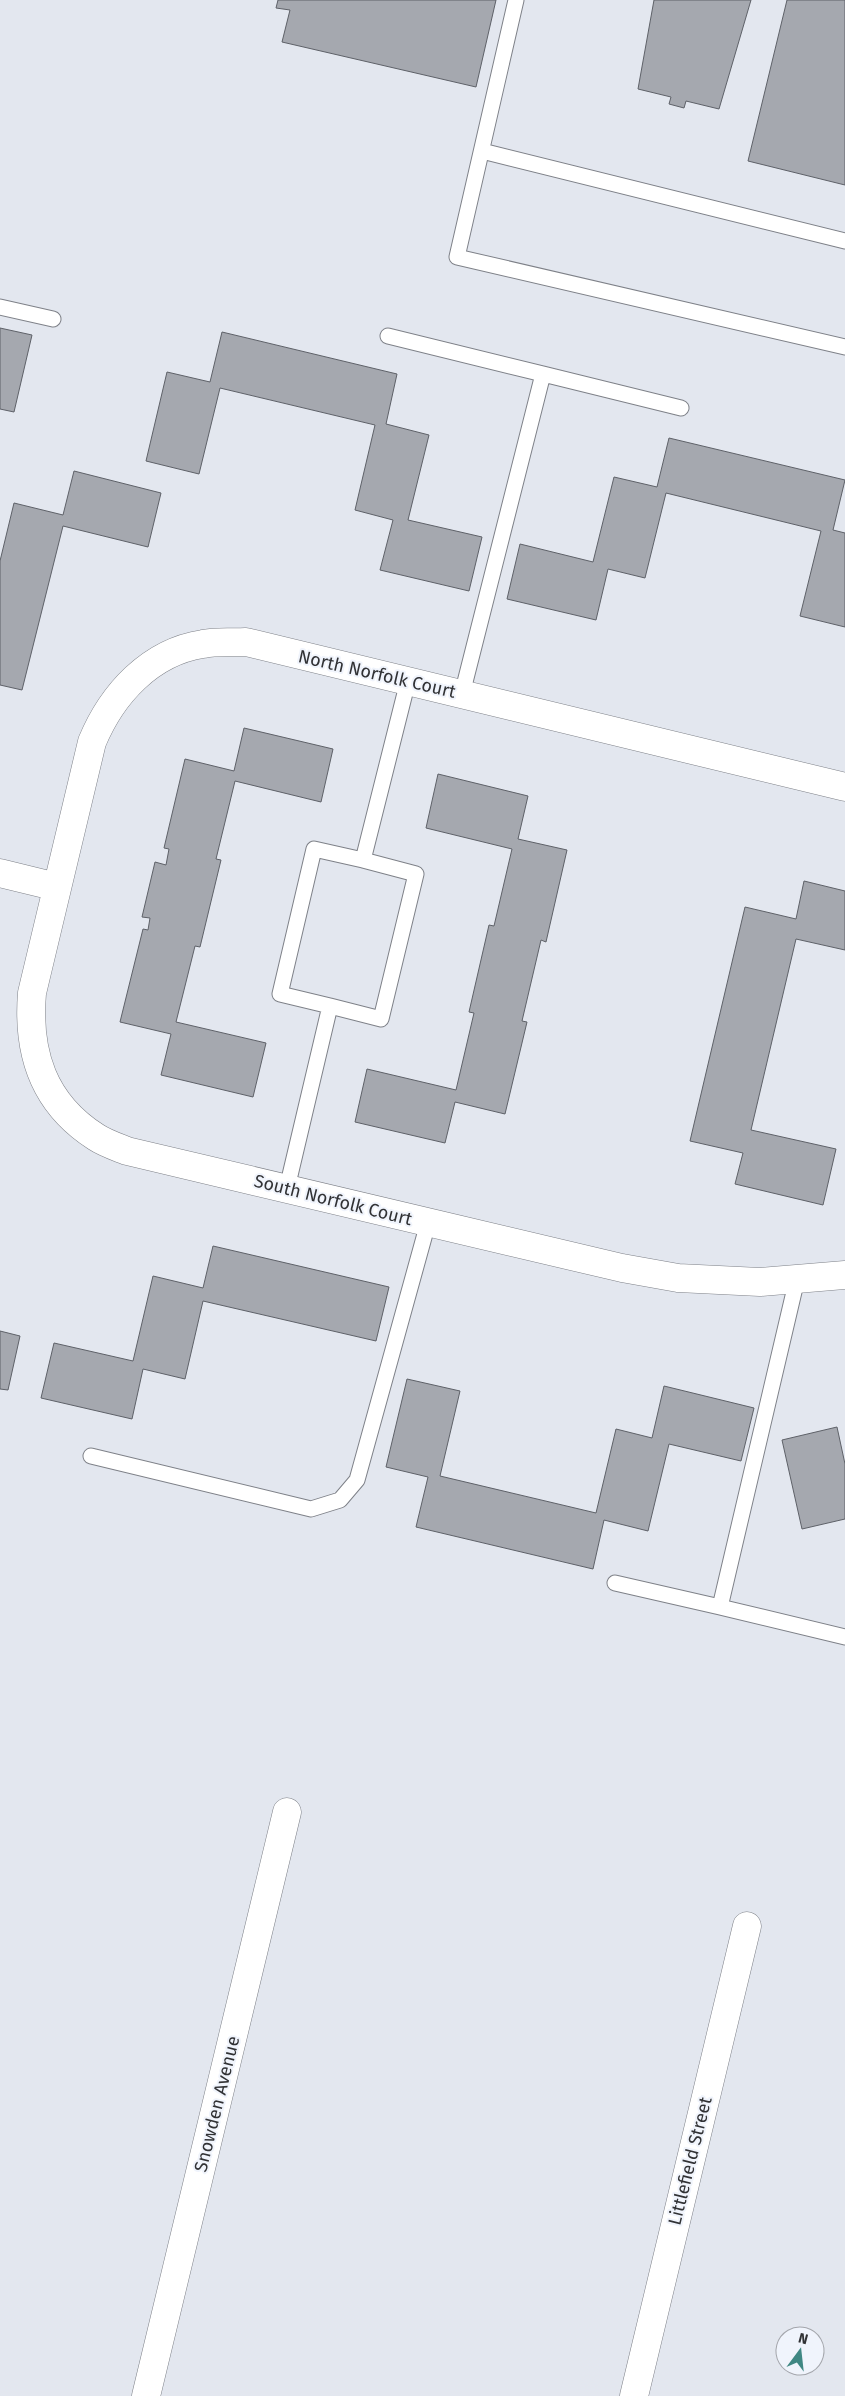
<svg xmlns="http://www.w3.org/2000/svg" width="845" height="2396" font-family="'Fira Sans',sans-serif">
<rect width="100%" height="100%" fill="#e3e7ef"/>
<path fill="#a5a8af" stroke="#5e6168" d="M 278,0 L 496,0 L 476,87 L 282,42 L 290,10 L 276,8 Z
M 654,0 L 751,0 L 719,109 L 686,101 L 684,108 L 669,104 L 671,97 L 638,89 Z
M 787,0 L 845,0 L 845,185 L 748,161 Z
M 0,328 L 32,335 L 14,412 L 0,409 Z
M 222,332 L 397,374 L 386,424 L 429,435 L 408,520 L 482,537 L 469,591 L 380,570 L 393,520 L 355,510 L 375,425 L 220,388 L 199,474 L 146,461 L 167,372 L 210,382 Z
M 669,438 L 845,480 L 833,530 L 845,533 L 845,627 L 800,616 L 821,531 L 666,493 L 645,578 L 608,569 L 596,620 L 507,599 L 520,544 L 593,562 L 614,477 L 657,487 Z
M 74,471 L 161,493 L 148,547 L 63,526 L 22,690 L 0,685 L 0,561 L 14,503 L 63,515 Z
M 244,728 L 333,749 L 321,802 L 235,781 L 216,859 L 221,860 L 200,947 L 195,946 L 176,1022 L 266,1043 L 253,1097 L 161,1075 L 171,1034 L 120,1022 L 143,929 L 148,930 L 150,918 L 142,917 L 155,862 L 166,865 L 169,849 L 164,848 L 185,759 L 234,771 Z
M 438,774 L 528,796 L 518,839 L 567,850 L 546,942 L 541,940 L 522,1021 L 527,1022 L 505,1114 L 455,1102 L 445,1143 L 355,1122 L 367,1069 L 456,1090 L 474,1013 L 469,1012 L 489,925 L 494,926 L 512,849 L 426,828 Z
M 804,881 L 845,891 L 845,950 L 796,939 L 751,1130 L 836,1149 L 823,1205 L 735,1184 L 743,1153 L 690,1141 L 745,907 L 796,919 Z
M 213,1246 L 389,1287 L 376,1341 L 203,1301 L 185,1379 L 143,1369 L 132,1419 L 41,1398 L 54,1343 L 133,1361 L 153,1276 L 203,1288 Z
M 0,1331 L 20,1336 L 8,1390 L 0,1389 Z
M 407,1379 L 460,1391 L 440,1476 L 596,1513 L 616,1429 L 652,1438 L 664,1386 L 754,1408 L 741,1461 L 669,1444 L 648,1531 L 604,1520 L 593,1569 L 416,1527 L 428,1477 L 386,1467 Z
M 837,1427 L 845,1464 L 845,1519 L 802,1529 L 782,1440 Z"/>
<g fill="none" stroke-linecap="round" stroke-linejoin="round">
<defs>
<path id="lane" d="M 516,0 L 457,257 L 845,347
M 482,151 L 845,241
M 0,307 L 53,319
M 388,336 L 543,374 L 462,694
M 543,374 L 681,408
M 330,1006 L 381,1019 L 416,874 L 363,860
M 287,1188 L 330,1006 L 280,994 L 314,849 L 363,860 L 408,681
M 91,1456 L 311,1509 L 340,1500 L 357,1480 L 428,1223
M 615,1583 L 720,1607 L 797,1279
M 720,1607 L 845,1637"/>
<path id="street" d="M 845,787 L 246,642 C 232,643 217,641 203,644 C 150,652 112,694 92,742 L 32,993 C 27,1053 43,1103 96,1137 C 105,1143 117,1147 127,1151 L 622,1268 L 678,1278 L 760,1282 L 845,1275
M 0,873 L 57,887
M 146,2396 L 287,1812
M 634,2396 L 747,1926"/>
</defs>
<use href="#lane" stroke="#7e8188" stroke-width="17"/>
<use href="#street" stroke="#7e8188" stroke-width="29"/>
<use href="#lane" stroke="#fff" stroke-width="15"/>
<use href="#street" stroke="#fff" stroke-width="28"/>
</g>
<g text-anchor="middle" dominant-baseline="central" stroke-width="4" stroke-linejoin="round" paint-order="stroke">
<g font-size="18" fill="#313235" stroke="#f0f4fc">
<text transform="translate(377 674) rotate(13)">North Norfolk Court</text>
<text transform="translate(333 1200) rotate(14)">South Norfolk Court</text>
<text transform="translate(217 2104) rotate(-76)">Snowden Avenue</text>
<text transform="translate(690 2161) rotate(-76)">Littlefield Street</text>
</g>
</g>
<g transform="translate(800 2351) rotate(15)"><circle r="24" fill="#f0f4fc" stroke="#a4a6ac"/>
<path d="M0-4L9 19L0 12L-9 19Z" fill="#3f8783"/>
<text y="-8" font-size="14" font-weight="bold" text-anchor="middle" fill="#313235">N</text>
</g>
</svg>
